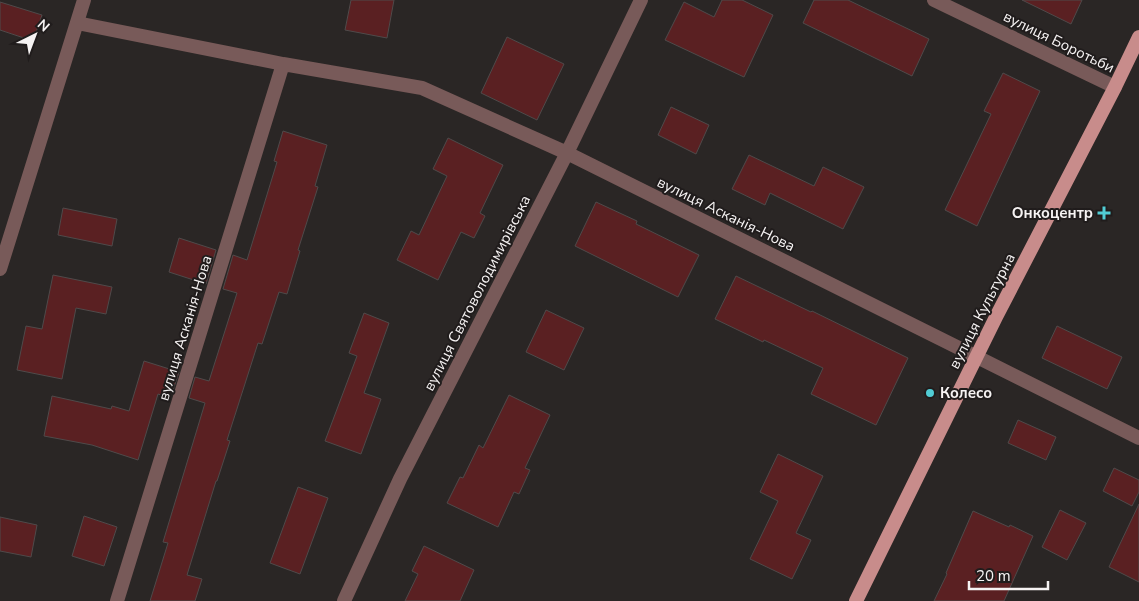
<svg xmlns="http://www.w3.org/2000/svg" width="1139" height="601" font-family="'Nunito Sans',sans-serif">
<rect width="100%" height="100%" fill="#2a2625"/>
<path fill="#5a2022" stroke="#4f4a4a" d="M 351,0 L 394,0 L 387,38 L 345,30 Z
M 722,0 L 742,0 L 773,15 L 744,77 L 665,40 L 684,2 L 714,17 Z
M 814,0 L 848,0 L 929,39 L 912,76 L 803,23 Z
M 1022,0 L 1082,0 L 1071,24 Z
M 0,2 L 42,15 L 33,41 L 0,30 Z
M 507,37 L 564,64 L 537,120 L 481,93 Z
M 1003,73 L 1040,91 L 977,226 L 945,210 L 991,114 L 984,111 Z
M 671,107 L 709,125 L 696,154 L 658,135 Z
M 283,131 L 327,145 L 315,186 L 318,187 L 298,250 L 300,251 L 287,294 L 279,292 L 262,344 L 258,343 L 227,440 L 230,441 L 217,481 L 216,481 L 187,575 L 202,579 L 195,601 L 150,601 L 168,543 L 163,542 L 205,403 L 189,398 L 195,377 L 209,381 L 237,293 L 223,289 L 233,255 L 247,260 L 277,162 L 274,161 Z
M 448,138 L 503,165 L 480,213 L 485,216 L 474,238 L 461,232 L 438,280 L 397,260 L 411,231 L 419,235 L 447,176 L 433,169 Z
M 749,155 L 814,186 L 823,167 L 864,187 L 843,229 L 770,193 L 765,205 L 732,189 Z
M 596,202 L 637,221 L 636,224 L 699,255 L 678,297 L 575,246 Z
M 63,208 L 117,219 L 112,246 L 58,235 Z
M 179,238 L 216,250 L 206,284 L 169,272 Z
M 53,275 L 112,287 L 106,314 L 76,308 L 62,379 L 17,370 L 26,326 L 42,329 Z
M 736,276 L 811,312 L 812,311 L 908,358 L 876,425 L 811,394 L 823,368 L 764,340 L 763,342 L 715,319 Z
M 546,310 L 584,328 L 564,370 L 526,352 Z
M 364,313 L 389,323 L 364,393 L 381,399 L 361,454 L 325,441 L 357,356 L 349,353 Z
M 1057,326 L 1122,357 L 1107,389 L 1042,358 Z
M 144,361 L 179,372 L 172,393 L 166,390 L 164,396 L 158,394 L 138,460 L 92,445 L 44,436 L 52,396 L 111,409 L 112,406 L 129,411 Z
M 509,395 L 550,415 L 525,468 L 530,470 L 519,494 L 514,492 L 498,527 L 447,503 L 460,477 L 463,478 L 479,445 L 483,448 Z
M 1018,420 L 1056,437 L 1046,460 L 1008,443 Z
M 778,454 L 823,476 L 796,533 L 811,540 L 792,579 L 750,559 L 778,501 L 760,492 Z
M 1114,468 L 1139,480 L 1139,492 L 1132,506 L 1103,491 Z
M 298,487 L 328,498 L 300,574 L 270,563 Z
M 1139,504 L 1139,582 L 1109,567 Z
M 1060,510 L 1086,523 L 1067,560 L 1042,547 Z
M 973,511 L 1009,527 L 1010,525 L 1033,536 L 1004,601 L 934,601 L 947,574 L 946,573 Z
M 84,516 L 117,527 L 104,566 L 72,556 Z
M 0,517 L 37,525 L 31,557 L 0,551 Z
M 424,546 L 474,570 L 460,601 L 405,601 L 418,574 L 412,571 Z"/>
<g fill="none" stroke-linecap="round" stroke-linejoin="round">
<path stroke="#785a59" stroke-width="14" d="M 934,0 L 1115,87
M 77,23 L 283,64 L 422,88 L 567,153 L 977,357 L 1139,438
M 0,269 L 84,0
M 117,601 L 283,64
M 344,601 L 400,479 L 567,153 L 641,0"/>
<path stroke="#c88c8b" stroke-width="14" d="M 856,601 L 996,317 L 1115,87 L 1139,37"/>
</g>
<g fill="#51ccd4" stroke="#201c1c" stroke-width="2">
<path d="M1101.5 205.5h5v5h5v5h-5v5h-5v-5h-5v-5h5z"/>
<circle cx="930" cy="393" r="5"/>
</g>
<g text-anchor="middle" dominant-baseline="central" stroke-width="4" stroke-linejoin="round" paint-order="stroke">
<g font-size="15" fill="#f6f3f3" stroke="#201c1c">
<text transform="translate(1059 42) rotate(26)">вулиця Боротьби</text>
<text transform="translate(726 214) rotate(26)">вулиця Асканія-Нова</text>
<text transform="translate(477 293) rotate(-63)">вулиця Святоволодимирівська</text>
<text transform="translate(982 311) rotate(-63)">вулиця Культурна</text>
<text transform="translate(185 328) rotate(-73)">вулиця Асканія-Нова</text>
</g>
<g font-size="15" font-weight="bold" fill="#f6f3f3" stroke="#201c1c" text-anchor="end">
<text x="1093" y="213">Онкоцентр</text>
<text x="940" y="393" text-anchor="start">Колесо</text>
</g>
</g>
<g transform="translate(35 35) rotate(42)" stroke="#201c1c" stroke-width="4" paint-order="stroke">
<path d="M0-4L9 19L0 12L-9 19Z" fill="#f6f3f3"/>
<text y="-8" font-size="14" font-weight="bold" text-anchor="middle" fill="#f6f3f3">N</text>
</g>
<path d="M969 581v8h79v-8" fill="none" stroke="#f6f3f3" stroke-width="2.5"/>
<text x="976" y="581" font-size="15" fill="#f6f3f3" stroke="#201c1c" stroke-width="4" paint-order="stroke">20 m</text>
</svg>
